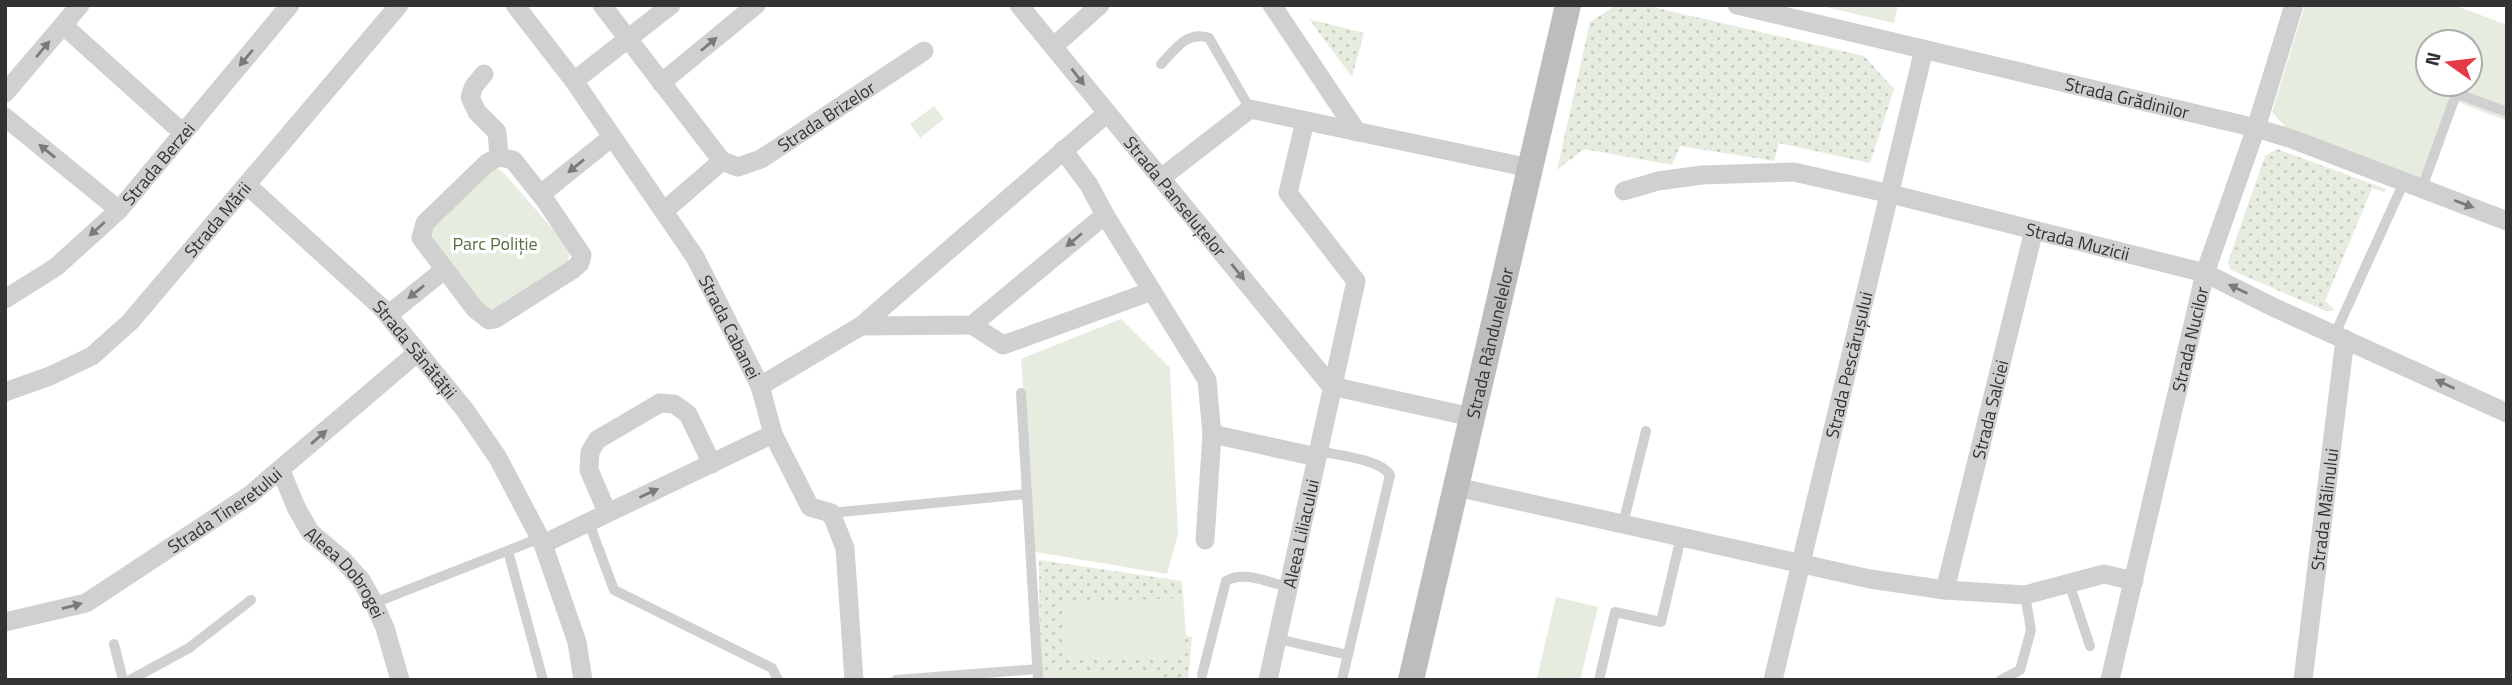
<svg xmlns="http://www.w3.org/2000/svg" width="2512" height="685" font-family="'Titillium Web',sans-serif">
<defs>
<pattern id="grass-dots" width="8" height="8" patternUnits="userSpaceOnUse" patternTransform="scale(1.75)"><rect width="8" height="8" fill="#e6ecdf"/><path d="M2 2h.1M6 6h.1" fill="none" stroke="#c6cbc0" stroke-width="1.8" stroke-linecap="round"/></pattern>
</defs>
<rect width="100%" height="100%" fill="#fff"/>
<path fill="url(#grass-dots)" d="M 1617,5 L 1644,5 L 1864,56 L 1894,89 L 1870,163 L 1779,143 L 1774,161 L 1680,146 L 1672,165 L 1584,149 L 1557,170 L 1590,22 Z
M 1309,19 L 1364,33 L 1352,77 Z
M 2277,149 L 2386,189 L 2384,192 L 2372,188 L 2325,301 L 2335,310 L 2326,311 L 2231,270 L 2228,262 L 2265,156 Z
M 1039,560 L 1182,581 L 1186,636 L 1192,637 L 1188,680 L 1040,680 Z"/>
<path fill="#e6ecdf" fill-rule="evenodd" d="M 1817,5 L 1898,5 L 1894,23 Z
M 2305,5 L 2454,5 L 2507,25 L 2507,121 L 2458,102 L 2427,184 L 2288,130 L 2272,112 ZM 2428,42 L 2470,42 L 2470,84 L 2428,84 Z
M 934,106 L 944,119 L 920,138 L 910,124 Z
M 496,168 L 503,172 L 570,249 L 568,262 L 491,310 L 480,309 L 427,229 L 488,170 Z
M 1121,319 L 1170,368 L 1178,534 L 1167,574 L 1035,552 L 1021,359 Z
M 1556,597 L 1598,607 L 1580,680 L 1537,678 Z
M 1181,598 L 1182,657 L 1067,660 L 1065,602 Z
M 1154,671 L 1154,680 L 1044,680 L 1044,673 Z"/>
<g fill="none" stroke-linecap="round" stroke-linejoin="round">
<path stroke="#d0d0d0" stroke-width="10" d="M 1161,64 C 1175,50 1187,30 1209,38 L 1250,109
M 2422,188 L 2455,97 L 2461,95 L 2507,112
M 2335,334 L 2404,182
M 1021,393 L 1038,680
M 1318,451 C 1337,455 1380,459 1390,475 L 1342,680
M 831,513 L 1026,494
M 589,523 L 614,590 L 772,668 L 778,680
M 1623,524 L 1646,431
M 508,551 L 543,680
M 2069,583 L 2090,646
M 374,603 L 540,538
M 1278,639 L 1348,655
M 114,644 L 123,680
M 1202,675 L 1226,581 C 1243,570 1270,583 1288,587
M 130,680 L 189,648 L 251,600
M 896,680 L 1038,669
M 1599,680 L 1615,612 L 1661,622 L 1681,537
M 2001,680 L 2020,670 L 2031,630 L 2025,595"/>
<g stroke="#d0d0d0" stroke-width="19">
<path id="s1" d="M 515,5 L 574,81 L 695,257 L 760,386 L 773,434 L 810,507 L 831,513 L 845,548 L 854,680"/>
<path d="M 602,5 L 722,161"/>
<path id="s2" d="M 1019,5 L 1331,386"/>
<path d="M 1272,5 L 1357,132"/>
<path id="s3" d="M 1737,5 L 2256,128 L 2292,139 L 2507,221"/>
<path d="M 63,25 L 183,133"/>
<path d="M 1054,46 L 1100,5"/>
<path d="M 484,74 L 474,86 L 470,97 L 477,112 L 497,132 L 499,157"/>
<path d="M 574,81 L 671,5"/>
<path d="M 661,83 L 756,5"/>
<path d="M 5,93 L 80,5"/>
<path d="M 5,117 L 119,210"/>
<path d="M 499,157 L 513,160 L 545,200 L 582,255 L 580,263 L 572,270 L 495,319 L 489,320 L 475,309 L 421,238 L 425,223 L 487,163 Z"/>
<path d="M 1161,178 L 1250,109 L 1530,168"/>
<path id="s4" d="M 248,186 L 381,307 L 465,410 L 498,458 L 543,544 L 577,642 L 583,680"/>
<path id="s5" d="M 1624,191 L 1658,181 L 1702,175 L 1794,172 L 1891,194 L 2205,273 L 2275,308 L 2507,413"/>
<path d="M 541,194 L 612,137"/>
<path id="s6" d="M 664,211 L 722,161 L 738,167 L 761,159 L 924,51"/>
<path d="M 1105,215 L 1207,380 L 1212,434 L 1205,540"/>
<path id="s7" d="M 5,299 L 56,267 L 119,210 L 290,5"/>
<path d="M 388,315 L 444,270"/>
<path d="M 972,325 L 1003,345 L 1152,291"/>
<path d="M 861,326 L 972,325 L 1105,215 L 1089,185 L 1063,150"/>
<path d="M 760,386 L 861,326 L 1107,113"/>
<path d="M 1331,386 L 1472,417"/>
<path id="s8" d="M 5,392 L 50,376 L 92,356 L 130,322 L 399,5"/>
<path d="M 1212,434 L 1317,457"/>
<path id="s9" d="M 281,471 L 296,507 L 310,532 L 343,560 L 361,580 L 374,603 L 385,628 L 400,680"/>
<path d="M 1456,487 L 1870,579 L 1945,590 L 2025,595 L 2104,574 L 2134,581"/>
<path d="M 607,512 L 589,470 L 590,452 L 597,440 L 660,403 L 674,404 L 688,414 L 712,464"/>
<path d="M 543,544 L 773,434"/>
<path id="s10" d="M 1945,590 L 2034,230"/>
<path id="s11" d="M 5,622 L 86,603 L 250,495 L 418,352"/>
<path id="s12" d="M 1268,680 L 1356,281 L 1288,193 L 1305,121"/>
<path id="s13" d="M 1773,680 L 1924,49"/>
<path id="s14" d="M 2110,680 L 2205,273 L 2256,128 L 2294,5"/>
<path id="s15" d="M 2303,680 L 2345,339"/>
</g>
<path stroke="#bdbdbd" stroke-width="26" id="s16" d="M 1411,680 L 1568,5"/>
</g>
<defs><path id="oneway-solid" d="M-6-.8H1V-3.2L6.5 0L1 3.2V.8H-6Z" transform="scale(1.75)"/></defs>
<g fill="#7a7a7a">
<use href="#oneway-solid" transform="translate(709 44) rotate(-40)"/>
<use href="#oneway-solid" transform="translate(43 49) rotate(-50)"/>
<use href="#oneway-solid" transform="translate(246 58) rotate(130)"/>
<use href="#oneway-solid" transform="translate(1078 77) rotate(52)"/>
<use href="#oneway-solid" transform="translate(47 151) rotate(-141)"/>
<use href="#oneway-solid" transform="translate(576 166) rotate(141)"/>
<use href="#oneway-solid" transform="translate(2464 204) rotate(21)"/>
<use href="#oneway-solid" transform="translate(97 229) rotate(138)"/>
<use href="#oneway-solid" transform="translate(1074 240) rotate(140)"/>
<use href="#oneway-solid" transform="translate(1238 272) rotate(51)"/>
<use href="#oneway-solid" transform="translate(2238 289) rotate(-154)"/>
<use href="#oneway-solid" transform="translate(416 292) rotate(141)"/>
<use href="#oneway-solid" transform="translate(2445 384) rotate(-155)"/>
<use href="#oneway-solid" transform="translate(319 437) rotate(-41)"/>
<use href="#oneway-solid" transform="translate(649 493) rotate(-25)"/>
<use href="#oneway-solid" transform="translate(72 606) rotate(-15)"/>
</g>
<g text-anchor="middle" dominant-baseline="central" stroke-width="7" stroke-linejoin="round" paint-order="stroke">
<g font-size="18" fill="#333" stroke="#fff">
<text stroke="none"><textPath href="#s3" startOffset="401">Strada Grădinilor</textPath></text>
<text stroke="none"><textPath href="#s6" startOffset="196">Strada Brizelor</textPath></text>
<text stroke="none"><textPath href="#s7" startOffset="206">Strada Berzei</textPath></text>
<text stroke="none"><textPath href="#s2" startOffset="247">Strada Panseluțelor</textPath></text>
<text stroke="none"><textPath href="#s8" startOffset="280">Strada Mării</textPath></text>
<text stroke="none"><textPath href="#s5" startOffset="464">Strada Muzicii</textPath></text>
<text stroke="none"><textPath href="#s1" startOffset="388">Strada Cabanei</textPath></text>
<text stroke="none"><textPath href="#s14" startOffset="350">Strada Nucilor</textPath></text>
<text stroke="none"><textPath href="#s16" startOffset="346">Strada Rândunelelor</textPath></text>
<text stroke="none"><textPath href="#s4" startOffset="234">Strada Sănătății</textPath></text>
<text stroke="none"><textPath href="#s13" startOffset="324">Strada Pescărușului</textPath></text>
<text stroke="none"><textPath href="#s10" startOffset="186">Strada Salciei</textPath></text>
<text stroke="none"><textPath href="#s11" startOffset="250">Strada Tineretului</textPath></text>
<text stroke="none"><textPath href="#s15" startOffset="172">Strada Mălinului</textPath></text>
<text stroke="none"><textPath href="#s12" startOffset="150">Aleea Liliacului</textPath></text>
<text stroke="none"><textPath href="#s9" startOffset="122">Aleea Dobrogei</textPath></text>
</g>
<g font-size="18" fill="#56703f" stroke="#fff">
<text x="495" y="243">Parc Poliție</text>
</g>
</g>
<rect width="2512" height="685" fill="none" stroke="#333333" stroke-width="14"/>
<g transform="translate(2449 63) rotate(284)"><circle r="33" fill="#ffffff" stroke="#adadad" stroke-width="2"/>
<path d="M0-5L12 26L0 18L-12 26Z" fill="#e63946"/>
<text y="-10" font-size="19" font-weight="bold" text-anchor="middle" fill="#333333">N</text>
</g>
</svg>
